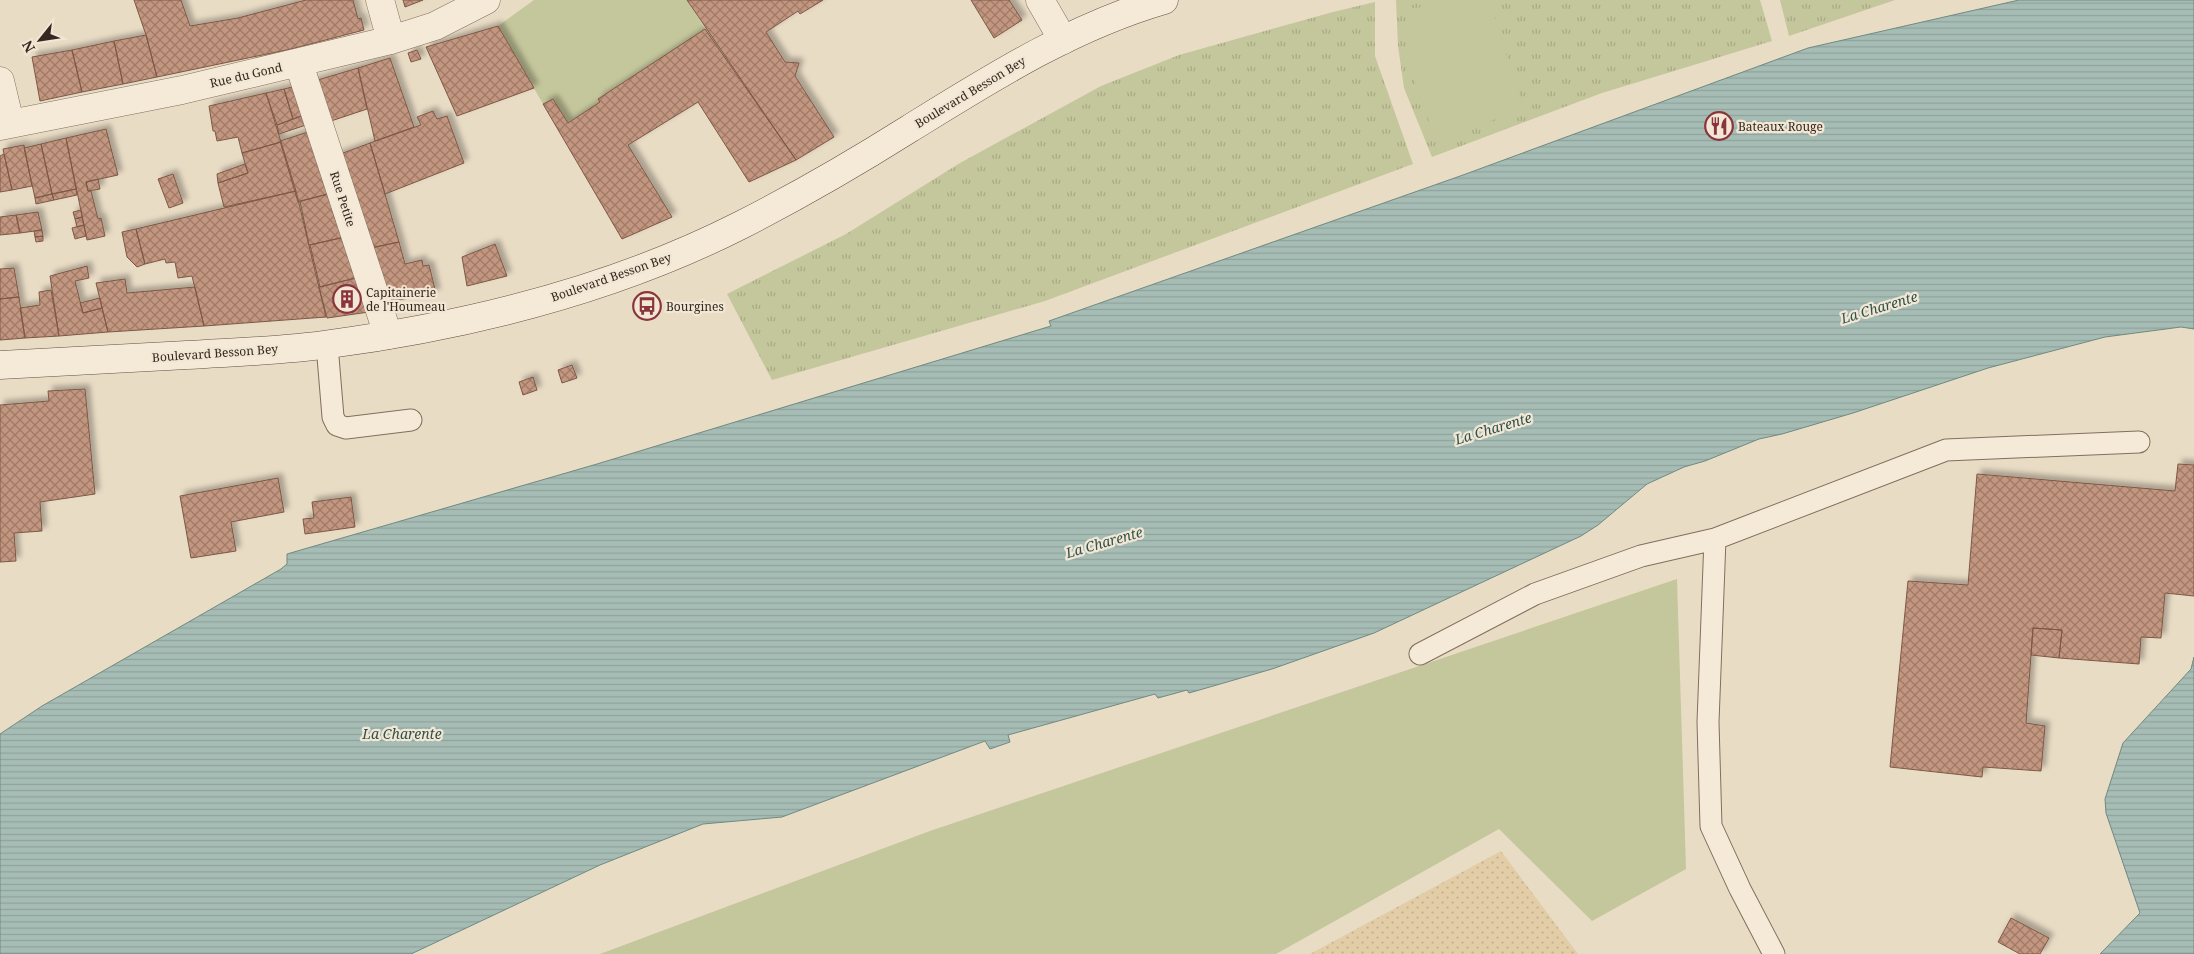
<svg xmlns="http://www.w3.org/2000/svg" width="2194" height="954" font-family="'Noto Serif',serif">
<defs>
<pattern id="grass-tufts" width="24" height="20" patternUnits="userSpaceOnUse" patternTransform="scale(1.25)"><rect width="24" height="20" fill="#c4c69b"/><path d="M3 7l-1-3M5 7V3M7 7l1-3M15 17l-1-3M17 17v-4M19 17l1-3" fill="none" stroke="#a9aa85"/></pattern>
<pattern id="sand-dots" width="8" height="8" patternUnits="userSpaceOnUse" patternTransform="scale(1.25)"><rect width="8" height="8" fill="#e2cda6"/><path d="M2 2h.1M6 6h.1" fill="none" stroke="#c2b08f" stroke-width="1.8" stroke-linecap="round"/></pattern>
<pattern id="water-rules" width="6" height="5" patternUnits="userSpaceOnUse" patternTransform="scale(1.25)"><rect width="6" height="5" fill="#a6bdb5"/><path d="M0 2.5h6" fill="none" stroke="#90a29b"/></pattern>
<pattern id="building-cross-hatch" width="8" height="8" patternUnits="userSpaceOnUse" patternTransform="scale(1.25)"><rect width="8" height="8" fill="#c3967f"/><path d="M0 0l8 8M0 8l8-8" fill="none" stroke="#9f7a68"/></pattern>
<filter id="shadow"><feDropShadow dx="4.5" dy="-4.5" stdDeviation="2.5" flood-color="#0004"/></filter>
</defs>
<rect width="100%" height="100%" fill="#e9dcc5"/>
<path fill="url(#grass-tufts)" d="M 1396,0 L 1760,0 L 1772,41 L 1602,93 L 1432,157 L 1404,88 L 1398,46 Z
M 1780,0 L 1895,0 L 1789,36 Z
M 1375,2 L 1375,56 L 1413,164 L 1045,301 L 772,380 L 727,294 L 846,234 L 960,163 L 1101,86 L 1179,55 L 1333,12 Z"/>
<path fill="url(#sand-dots)" d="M 1501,851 L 1578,954 L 1310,954 Z"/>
<path fill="#c4c69b" d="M 534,0 L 693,0 L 689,3 L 705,29 L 598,99 L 600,102 L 568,123 L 553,99 L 543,104 L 498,26 Z
M 1472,0 L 1489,0 L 1523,107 L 1437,144 L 1413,76 L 1408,9 Z
M 1677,579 L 1686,869 L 1592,921 L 1499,829 L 1276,954 L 600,954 L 930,831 Z"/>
<path fill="url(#water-rules)" stroke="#6e8a81" d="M 2019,0 L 2194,0 L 2194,329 L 2181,327 L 2105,337 L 1988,368 L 1853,413 L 1782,434 L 1759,439 L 1705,461 L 1684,467 L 1647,484 L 1598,525 L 1581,536 L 1374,633 L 1272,669 L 1189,693 L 1187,690 L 1158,698 L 1155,694 L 1008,735 L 1010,742 L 990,749 L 985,741 L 782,817 L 703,824 L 600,865 L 411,954 L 0,954 L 0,734 L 42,706 L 281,569 L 287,564 L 287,554 L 597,464 L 1051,326 L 1049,321 L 1463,175 L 1808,48 Z
M 2194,657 L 2194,954 L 2100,954 L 2140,913 L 2106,813 L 2105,799 L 2123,743 L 2191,669 Z"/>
<path fill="url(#building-cross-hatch)" stroke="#7e5846" filter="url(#shadow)" d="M 134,0 L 181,0 L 190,26 L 238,18 L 306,0 L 353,0 L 358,19 L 361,18 L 364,30 L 291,49 L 157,77 L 146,35 Z
M 403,0 L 423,0 L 405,7 Z
M 687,0 L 823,0 L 800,14 L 798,11 L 766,32 L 785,62 L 799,63 L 795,76 L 834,137 L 796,160 Z
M 971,0 L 1009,0 L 1022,20 L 994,38 Z
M 498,26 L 534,88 L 457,116 L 426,47 Z
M 705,29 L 796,160 L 749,182 L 698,102 L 628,145 L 672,217 L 622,239 L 543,104 L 553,99 L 568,123 L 600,102 L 598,99 Z
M 146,35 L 157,77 L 123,84 L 114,41 Z
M 114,41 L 123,84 L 82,92 L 72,50 Z
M 72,50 L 82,92 L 40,101 L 32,57 Z
M 417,50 L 421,59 L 411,62 L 408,53 Z
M 390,58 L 414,127 L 375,141 L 358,68 Z
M 358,68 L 367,109 L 325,123 L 311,82 Z
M 300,85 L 307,114 L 293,119 L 284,89 Z
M 284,89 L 293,119 L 277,125 L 266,93 Z
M 266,93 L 281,142 L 242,153 L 238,137 L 217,141 L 215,131 L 213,131 L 209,106 Z
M 433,111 L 437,119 L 447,116 L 464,163 L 385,194 L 370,143 L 421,125 L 417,117 Z
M 307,114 L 309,124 L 279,134 L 277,125 Z
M 106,129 L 118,175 L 86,182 L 88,191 L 91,191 L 98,219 L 101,218 L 105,236 L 87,240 L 66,138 Z
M 311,131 L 328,194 L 298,202 L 280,141 Z
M 66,138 L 76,189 L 52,194 L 41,144 Z
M 281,142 L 296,191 L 224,207 L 218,183 L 248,173 L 242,153 Z
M 370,143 L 399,242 L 366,249 L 335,156 Z
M 41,144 L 52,194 L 35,198 L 24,148 Z
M 24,145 L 32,186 L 12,190 L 3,149 Z
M 4,154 L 12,190 L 0,192 L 0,156 Z
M 245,164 L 248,173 L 218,183 L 217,174 Z
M 173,174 L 183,203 L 169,208 L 158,179 Z
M 98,179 L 100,189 L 88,191 L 86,182 Z
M 76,189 L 77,195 L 54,200 L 52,194 Z
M 296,191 L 326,317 L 204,326 L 192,276 L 178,278 L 175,262 L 166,263 L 165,259 L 145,264 L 136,229 Z
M 52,194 L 54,200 L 36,204 L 35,198 Z
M 328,194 L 336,222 L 341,221 L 345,237 L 309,245 L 300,201 Z
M 81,210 L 82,217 L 75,219 L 73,212 Z
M 38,212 L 42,230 L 20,233 L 16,215 Z
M 16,215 L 20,233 L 0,235 L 0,217 Z
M 82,217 L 84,225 L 77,227 L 75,219 Z
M 84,225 L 86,236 L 75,239 L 72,228 Z
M 136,229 L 145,264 L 137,267 L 127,257 L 122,232 Z
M 42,230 L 43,236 L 35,237 L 34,231 Z
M 43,236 L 43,241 L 36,242 L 35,237 Z
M 349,236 L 364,276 L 320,287 L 310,245 Z
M 399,242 L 405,264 L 422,260 L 423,266 L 429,265 L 436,293 L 383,303 L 366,249 Z
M 495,244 L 507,276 L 467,286 L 462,257 Z
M 87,266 L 89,278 L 75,281 L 83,313 L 102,308 L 108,332 L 59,336 L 50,276 Z
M 14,268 L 19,297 L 0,299 L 0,269 Z
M 364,276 L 376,311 L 327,318 L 319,287 Z
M 125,279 L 127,293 L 195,287 L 204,326 L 108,332 L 96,283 Z
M 51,290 L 59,336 L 25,338 L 20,308 L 40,305 L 39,292 Z
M 19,297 L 25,338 L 0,340 L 0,299 Z
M 100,298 L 102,308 L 83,313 L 80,303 Z
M 572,365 L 577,378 L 562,383 L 558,370 Z
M 533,377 L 537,390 L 523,395 L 519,382 Z
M 85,389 L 95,494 L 40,502 L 42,531 L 14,533 L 16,561 L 0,562 L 0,405 L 49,401 L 48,391 Z
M 2178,464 L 2194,465 L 2194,596 L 2165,593 L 2161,638 L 2141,637 L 2139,664 L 2059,658 L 2062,630 L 2033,628 L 2026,723 L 2045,726 L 2041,771 L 1983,767 L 1982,777 L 1890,767 L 1908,581 L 1968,585 L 1977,474 L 2175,491 Z
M 278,478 L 284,512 L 231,522 L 236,551 L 191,558 L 180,496 Z
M 351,497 L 355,527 L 305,534 L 303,519 L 314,518 L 312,502 Z
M 2033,628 L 2062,630 L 2059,658 L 2031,655 Z
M 2011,918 L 2049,938 L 2040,954 L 2020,954 L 1998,942 Z"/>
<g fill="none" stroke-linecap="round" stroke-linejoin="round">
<defs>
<path id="service" d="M 327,345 L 333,417 L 337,425 L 346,428 L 411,420
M 1420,654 L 1535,594 L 1641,556 L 1715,539
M 1774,954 L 1740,889 L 1711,826 L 1708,722 L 1715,539 L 1946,450 L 2139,442"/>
<path id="pedestrian" d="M 299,64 L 388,335"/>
<path id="minor" d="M 380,0 L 391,40
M 1040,0 L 1063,40
M 0,81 L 10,123
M 0,126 L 182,90 L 391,40 L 435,26 L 486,0"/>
<path id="secondary" d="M 0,365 C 62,362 125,358 187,355 C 234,352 283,351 330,344 C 471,325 613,290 741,225 C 798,196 855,163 909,129 C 990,79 1071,27 1164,0"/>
</defs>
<use href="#service" stroke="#826e5d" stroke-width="23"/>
<use href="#pedestrian" stroke="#826e5d" stroke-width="29"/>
<use href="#minor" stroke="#826e5d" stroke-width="29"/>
<use href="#secondary" stroke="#644f40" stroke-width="29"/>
<use href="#service" stroke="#f5ead8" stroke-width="21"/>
<use href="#pedestrian" stroke="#f5ead8" stroke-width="28"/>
<use href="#minor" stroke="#f5ead8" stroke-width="28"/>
<use href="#secondary" stroke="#f5ead8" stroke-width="28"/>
</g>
<defs>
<symbol id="restaurant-ring" viewBox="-11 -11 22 22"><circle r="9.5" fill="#f1e7d4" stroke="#8a343b" stroke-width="1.5"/><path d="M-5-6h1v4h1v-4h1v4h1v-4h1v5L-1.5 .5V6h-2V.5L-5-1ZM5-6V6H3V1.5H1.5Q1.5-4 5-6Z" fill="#8a343b"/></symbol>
<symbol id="building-ring" viewBox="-11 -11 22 22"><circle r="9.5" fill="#f1e7d4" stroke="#8a343b" stroke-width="1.5"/><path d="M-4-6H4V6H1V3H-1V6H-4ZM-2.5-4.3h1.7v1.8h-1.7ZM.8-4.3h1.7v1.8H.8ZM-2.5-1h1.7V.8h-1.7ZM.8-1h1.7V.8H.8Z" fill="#8a343b"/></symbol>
<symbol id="bus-ring" viewBox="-11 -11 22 22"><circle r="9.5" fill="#f1e7d4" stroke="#8a343b" stroke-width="1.5"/><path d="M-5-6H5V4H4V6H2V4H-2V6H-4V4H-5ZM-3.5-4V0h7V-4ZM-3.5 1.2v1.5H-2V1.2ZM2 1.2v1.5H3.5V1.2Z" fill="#8a343b"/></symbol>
</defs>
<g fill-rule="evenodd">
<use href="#restaurant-ring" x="1703" y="110" width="32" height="32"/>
<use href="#building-ring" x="331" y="283" width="32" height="32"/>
<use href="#bus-ring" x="631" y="290" width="32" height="32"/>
</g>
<g text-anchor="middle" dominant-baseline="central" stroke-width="4.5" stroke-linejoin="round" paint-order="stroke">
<g font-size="12" fill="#342820" stroke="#f1e7d4">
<text transform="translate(246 75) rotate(-13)">Rue du Gond</text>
<text transform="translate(970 92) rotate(-31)">Boulevard Besson Bey</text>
<text transform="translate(343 199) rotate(72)">Rue Petite</text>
<text transform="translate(611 277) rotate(-19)">Boulevard Besson Bey</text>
<text transform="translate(215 353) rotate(-4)">Boulevard Besson Bey</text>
</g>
<g font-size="12" fill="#342820" stroke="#f1e7d4" text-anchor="start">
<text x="1738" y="126">Bateaux Rouge</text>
<text x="366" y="292">Capitainerie<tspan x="366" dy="14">de l'Houmeau</tspan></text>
<text x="666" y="306">Bourgines</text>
</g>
<g font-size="14" font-style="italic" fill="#30524d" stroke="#f1e7d4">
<text transform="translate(1879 307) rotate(-17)">La Charente</text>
<text transform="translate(1493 428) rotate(-17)">La Charente</text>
<text transform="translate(1104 542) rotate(-16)">La Charente</text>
<text x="402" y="733">La Charente</text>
</g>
</g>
<g transform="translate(40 40) rotate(240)" stroke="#f1e7d4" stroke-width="4" paint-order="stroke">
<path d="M0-4L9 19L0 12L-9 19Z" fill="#342820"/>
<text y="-8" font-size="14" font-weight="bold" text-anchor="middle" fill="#342820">N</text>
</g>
</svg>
